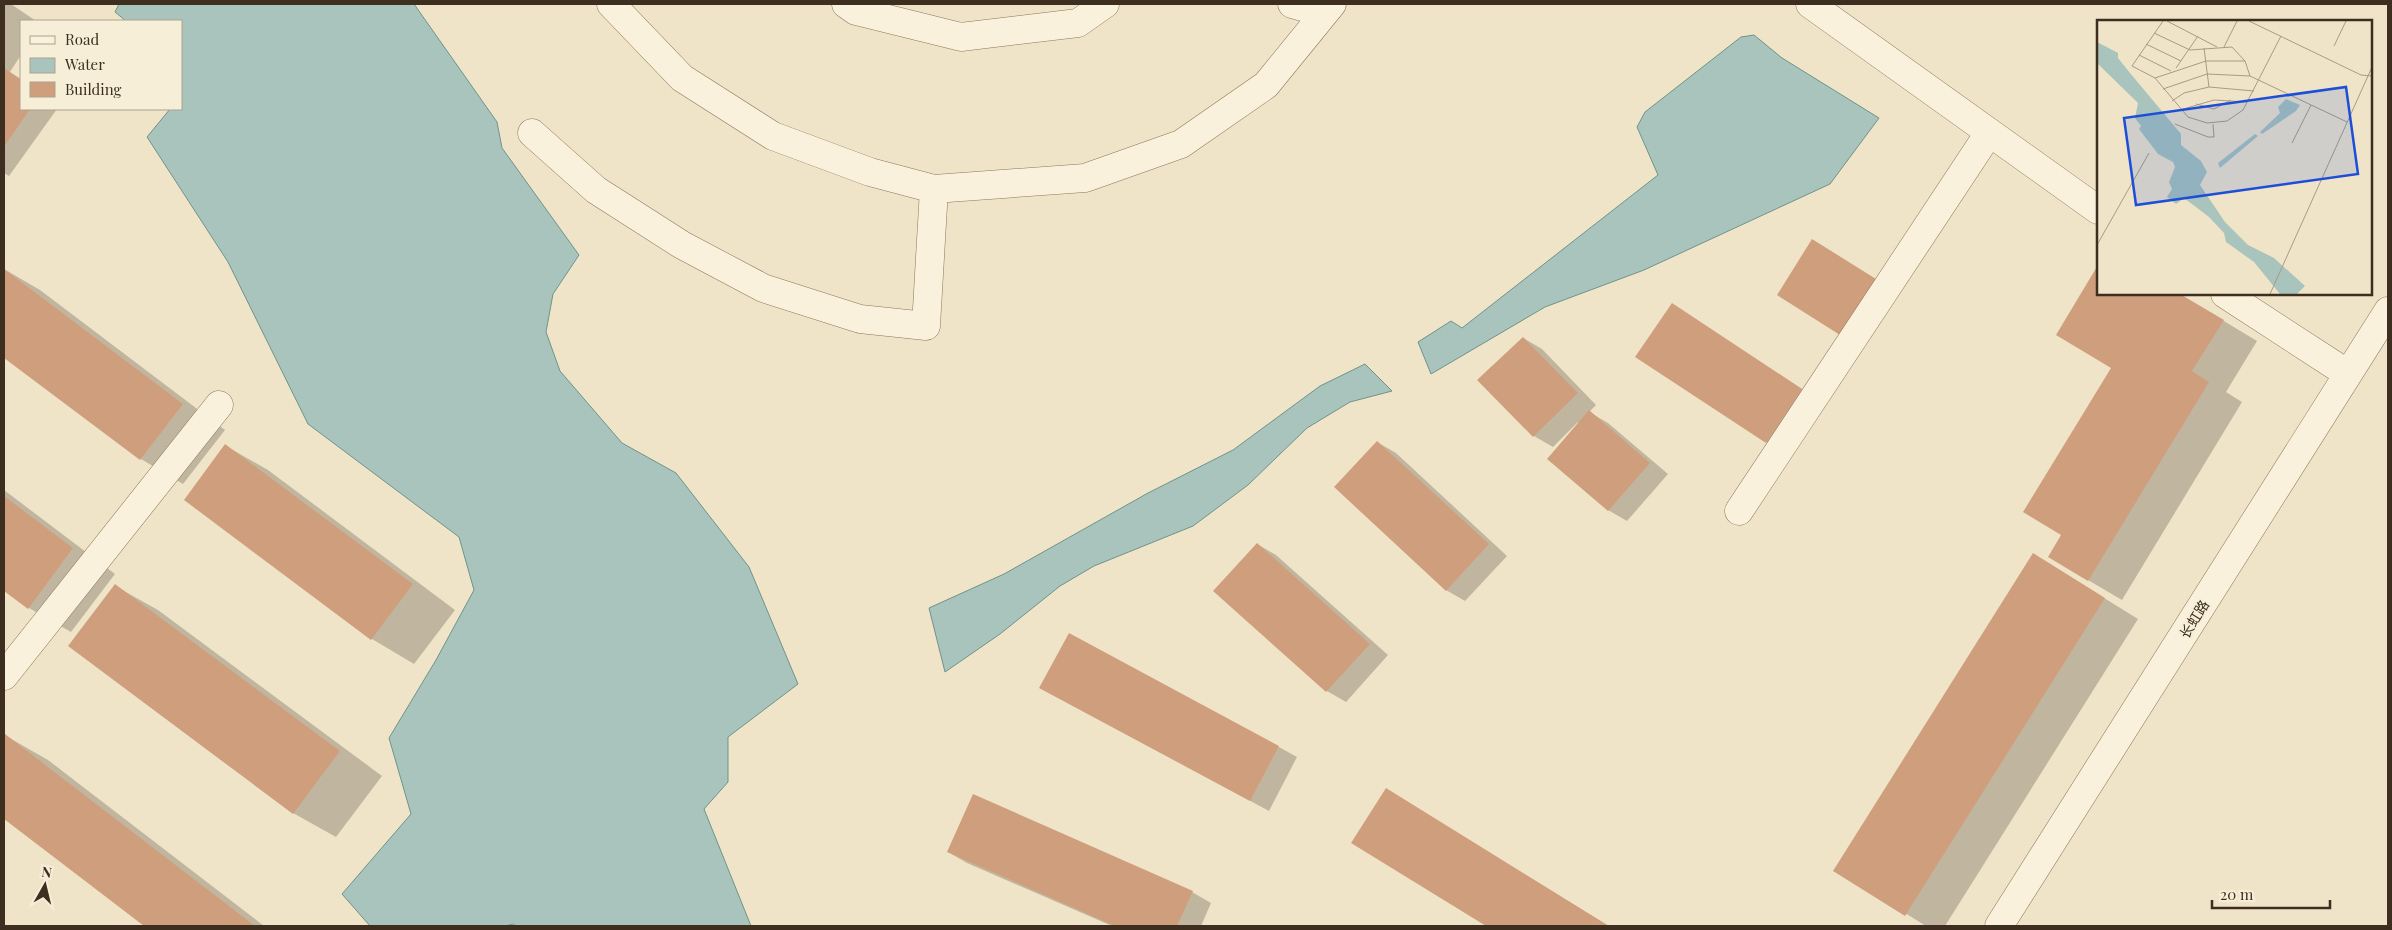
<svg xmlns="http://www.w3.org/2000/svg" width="2392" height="930" font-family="'Playfair Display','Noto Sans SC',serif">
<rect width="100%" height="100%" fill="#f0e4c8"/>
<path fill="#a9c4bc" stroke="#6f938a" d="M 119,4 L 414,4 L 497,122 L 502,148 L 579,255 L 553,294 L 546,332 L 560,371 L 622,443 L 676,473 L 749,567 L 798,684 L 728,737 L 728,782 L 704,809 L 751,926 L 516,926 L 513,924 L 505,926 L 370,926 L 342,894 L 411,814 L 389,738 L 436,660 L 474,590 L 459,537 L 308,424 L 228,262 L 147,137 L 170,109 L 181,109 L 181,21 L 126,21 L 115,12 Z
M 1754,35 L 1782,58 L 1879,118 L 1830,184 L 1644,270 L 1545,307 L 1431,374 L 1418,342 L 1451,321 L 1462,328 L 1658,175 L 1637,127 L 1645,112 L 1741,37 Z
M 1365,364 L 1392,391 L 1350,402 L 1307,428 L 1248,485 L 1193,526 L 1094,566 L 1060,586 L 1000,634 L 945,672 L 929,608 L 1004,574 L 1148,493 L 1233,450 L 1320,386 Z"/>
<path fill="#0003" d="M 4,4 L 11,4 L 36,21 L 21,21 L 21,55 L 10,72 L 21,79 L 21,109 L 57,109 L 9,176 L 4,173 Z
M 2098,268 L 2098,294 L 2179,294 L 2257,341 L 2226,392 L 2242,402 L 2122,600 L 2088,580 L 2063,535 L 2113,368 L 2057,335 Z
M 4,269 L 40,290 L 225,430 L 183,484 L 141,459 L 4,356 Z
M 1672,304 L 1820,401 L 1785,453 L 1767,442 Z
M 1523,338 L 1542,349 L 1596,405 L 1589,412 L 1608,423 L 1668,474 L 1627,521 L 1608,510 L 1578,422 L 1553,447 L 1534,436 Z
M 1377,442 L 1396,453 L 1507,556 L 1465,601 L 1446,590 Z
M 226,446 L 268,470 L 455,610 L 414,664 L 372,639 Z
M 4,490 L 115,574 L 71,632 L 29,608 L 4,589 Z
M 1257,544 L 1276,555 L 1388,655 L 1346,702 L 1327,691 L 1215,591 Z
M 2067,575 L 2138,619 L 1945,926 L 1926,926 L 1835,870 Z
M 115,586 L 158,610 L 382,776 L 336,837 L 293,813 Z
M 1060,698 L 1279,747 L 1297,757 L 1269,811 Z
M 6,736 L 48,760 L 264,926 L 146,926 L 4,817 L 4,738 Z
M 973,796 L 1192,892 L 1211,903 L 1201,926 L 1112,926 L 967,863 L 948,852 Z
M 1405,801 L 1608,926 L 1489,926 L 1353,842 Z"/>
<path fill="#cf9f7d" d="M 4,68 L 21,80 L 21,109 L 30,109 L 4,147 Z
M 1812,239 L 1876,279 L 1840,335 L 1777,295 Z
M 2098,265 L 2098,294 L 2180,294 L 2224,320 L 2192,371 L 2209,382 L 2088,581 L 2048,557 L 2061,535 L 2023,512 L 2111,368 L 2056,335 Z
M 4,269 L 183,404 L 140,460 L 4,358 Z
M 1672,303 L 1802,389 L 1766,443 L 1635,357 Z
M 1523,337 L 1578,393 L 1533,437 L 1477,380 Z
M 1589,410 L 1650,463 L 1608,511 L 1547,459 Z
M 1377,441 L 1489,544 L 1446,591 L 1334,487 Z
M 225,444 L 413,584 L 371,640 L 184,500 Z
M 4,496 L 73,548 L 28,609 L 4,591 Z
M 1257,543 L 1370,644 L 1326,692 L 1213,591 Z
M 2033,553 L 2105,598 L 1905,916 L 1833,871 Z
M 115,584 L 340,751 L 293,814 L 68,646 Z
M 1069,633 L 1279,746 L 1250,801 L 1039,688 Z
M 5,734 L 255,926 L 144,926 L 4,819 Z
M 1386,788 L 1609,926 L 1486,926 L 1351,843 Z
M 973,794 L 1193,891 L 1177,926 L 1115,926 L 947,852 Z"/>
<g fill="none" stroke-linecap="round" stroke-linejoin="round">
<defs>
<path id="minor" d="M 611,4 L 682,78 L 773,136 L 870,172 L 934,189 L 1085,178 L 1181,144 L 1266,85 L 1332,4
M 846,4 L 856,11 L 961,37 L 1078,23 L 1105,4
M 1292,4 L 1324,13
M 1810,4 L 2098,210
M 532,133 L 596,190 L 682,245 L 763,288 L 860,319 L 926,326 L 934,189
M 2225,294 L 2348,374
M 1739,511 L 1989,133
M 4,676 L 219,405
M 1999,926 L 2388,311"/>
</defs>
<use href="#minor" stroke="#8d765c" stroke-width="29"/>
<use href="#minor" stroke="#faf1dc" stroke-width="28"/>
</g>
<g text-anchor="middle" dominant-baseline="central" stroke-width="4.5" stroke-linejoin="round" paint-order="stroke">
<g font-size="14" fill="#3d2e20" stroke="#f7eed8">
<text transform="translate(2194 619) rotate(-58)">长虹路</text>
</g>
</g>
<g transform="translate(2097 20)">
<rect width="275" height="275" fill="#f0e4c8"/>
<path d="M 0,22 L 21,33 L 21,38 L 33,53 L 84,114 L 84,125 L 104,141 L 110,152 L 103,165 L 128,202 L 151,225 L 177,238 L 208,266 L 200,274 L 183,274 L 157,242 L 129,222 L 127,213 L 112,197 L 87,178 L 79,184 L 70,177 L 75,169 L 72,162 L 78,147 L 76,142 L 61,134 L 42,109 L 44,106 L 38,98 L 41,83 L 0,43 ZM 189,79 L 203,85 L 199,91 L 165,114 L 163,112 L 183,93 L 181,87 ZM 158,114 L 161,116 L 123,148 L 121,143 Z" fill="#a9c4bc"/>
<path fill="none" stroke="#a89b85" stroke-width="1" d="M 66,1 L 35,46 L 58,58 L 91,97 L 110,103 L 130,101 L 146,90 L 184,16M 70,1 L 120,27M 152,1 L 264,55 L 275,56M 57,13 L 93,30 L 135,27 L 148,41 L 153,56 L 250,102M 49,24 L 84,41M 237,26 L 249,1M 127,27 L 140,1M 107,28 L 112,67M 42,35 L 74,51M 79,48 L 101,16M 58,58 L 109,41 L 148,41M 66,69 L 110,54 L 153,56M 75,81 L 87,73 L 112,67 L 157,71M 99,84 L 117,89 L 134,80M 83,90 L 117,80 L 150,82M 78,104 L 111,117 L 117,117 L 116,104M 195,123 L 214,85M 0,225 L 52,133M 173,274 L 275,47"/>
<path fill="#1d4ed8" fill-opacity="0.15" stroke="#1d4ed8" stroke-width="2.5" d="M 249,67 L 261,154 L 39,185 L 27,98 Z"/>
<rect width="275" height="275" fill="none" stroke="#3d2e20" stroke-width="2.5"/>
</g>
<rect width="2392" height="930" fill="none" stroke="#3d2e20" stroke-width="10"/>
<rect x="20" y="20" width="162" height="90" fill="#f7eed8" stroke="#ada18e"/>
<rect x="30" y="36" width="25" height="8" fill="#faf1dc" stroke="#ada18e"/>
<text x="65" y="45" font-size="15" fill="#3d2e20">Road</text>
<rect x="30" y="58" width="25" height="15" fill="#a9c4bc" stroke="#ada18e"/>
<text x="65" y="70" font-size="15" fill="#3d2e20">Water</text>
<rect x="30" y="82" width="25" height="15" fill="#cf9f7d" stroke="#ada18e"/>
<text x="65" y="95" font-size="15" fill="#3d2e20">Building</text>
<g transform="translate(45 885) rotate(8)" stroke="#f7eed8" stroke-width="4" paint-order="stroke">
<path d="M0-4L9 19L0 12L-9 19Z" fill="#3d2e20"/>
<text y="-8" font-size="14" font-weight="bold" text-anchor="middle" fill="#3d2e20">N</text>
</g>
<path d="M2212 900v8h118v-8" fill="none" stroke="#3d2e20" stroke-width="2.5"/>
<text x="2220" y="900" font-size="15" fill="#3d2e20" stroke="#f7eed8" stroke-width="4" paint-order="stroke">20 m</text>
</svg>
